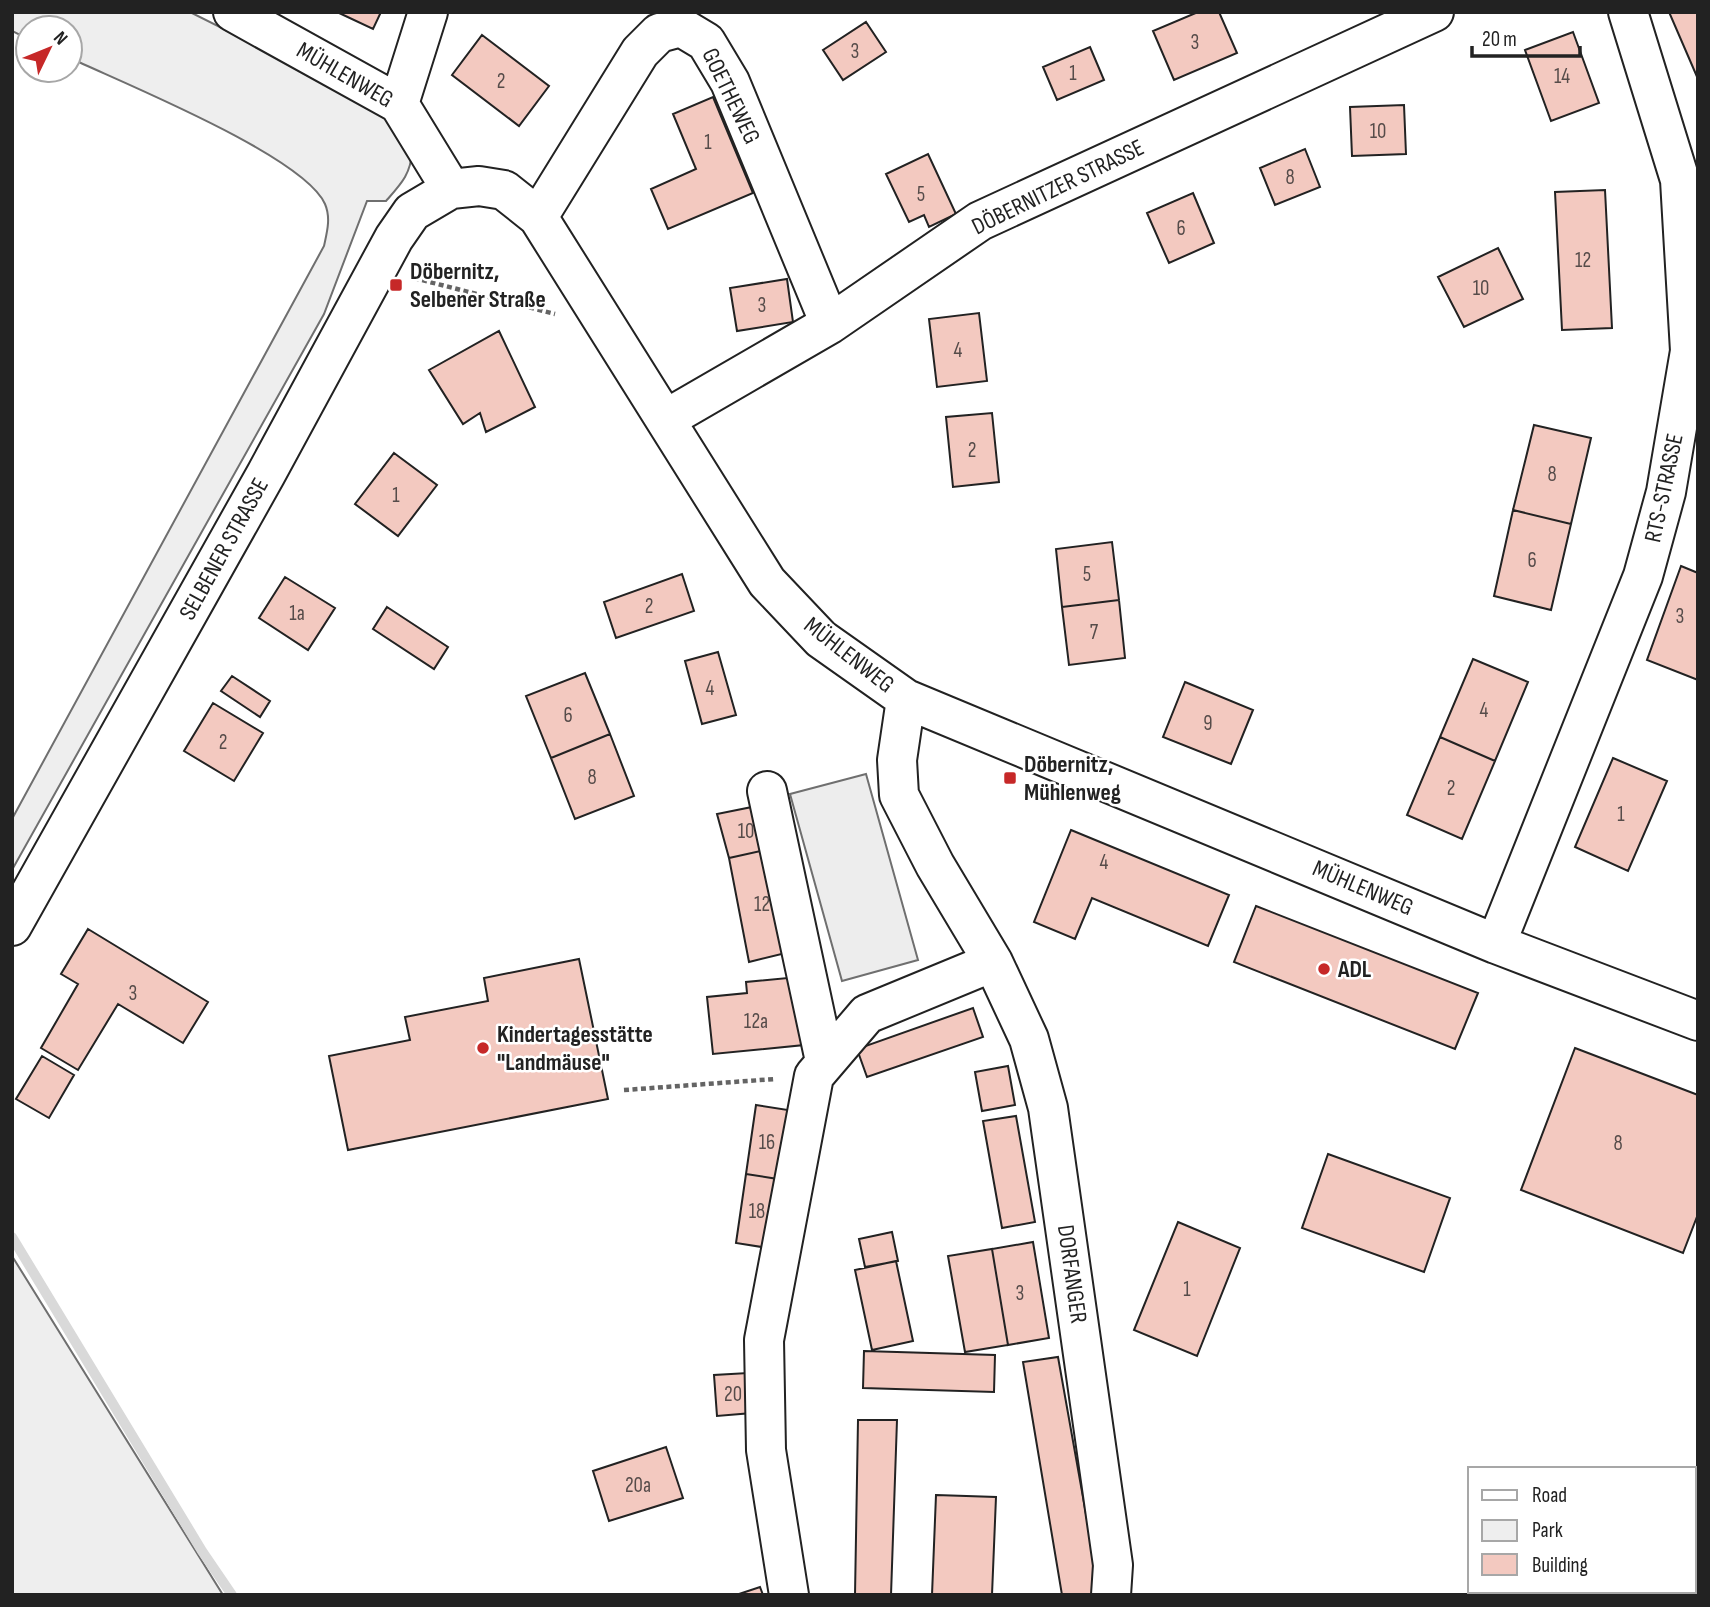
<svg xmlns="http://www.w3.org/2000/svg" width="1710" height="1607" font-family="'Sofia Sans Condensed',sans-serif">
<rect width="100%" height="100%" fill="#fff"/>
<path fill="#eee" stroke="#6f6f6f" stroke-width="2" d="M 12,12 L 190,12 L 377,106 L 412,151 C 411,174 401,184 386,201 L 367,201 L 324,314 L 12,870 L 12,819 L 324,246 C 327,232 331,218 325,204 C 304,156 123,83 70,58 L 70,28 L 28,28 L 28,39 L 12,31 Z
M 12,1256 L 223,1595 L 12,1595 Z"/>
<path fill="#ededed" stroke="#6f6f6f" stroke-width="2" d="M 866,774 L 918,960 L 842,981 L 790,794 Z"/>
<g fill="none" stroke-linecap="round" stroke-linejoin="round">
<path stroke="#d9d9d9" stroke-width="10" d="M 12,1237 L 202,1551 L 232,1595"/>
</g>
<path fill="#f3c9c0" stroke="#222" stroke-width="2" d="M 337,12 L 381,12 L 373,29 Z
M 1198,12 L 1219,12 L 1237,53 L 1174,80 L 1153,31 Z
M 1669,12 L 1698,12 L 1698,79 Z
M 866,22 L 886,52 L 843,80 L 823,50 Z
M 1573,32 L 1599,103 L 1551,121 L 1525,50 Z
M 482,35 L 549,86 L 519,126 L 452,75 Z
M 1090,47 L 1104,80 L 1057,100 L 1043,67 Z
M 713,97 L 753,193 L 668,229 L 651,189 L 696,169 L 673,114 Z
M 1404,105 L 1406,154 L 1352,156 L 1350,107 Z
M 1305,149 L 1320,187 L 1275,205 L 1260,168 Z
M 928,154 L 956,214 L 929,227 L 924,215 L 909,222 L 886,174 Z
M 1605,190 L 1612,328 L 1562,330 L 1555,192 Z
M 1193,193 L 1214,243 L 1169,263 L 1147,213 Z
M 1498,248 L 1523,299 L 1464,327 L 1438,277 Z
M 787,279 L 793,322 L 737,331 L 730,288 Z
M 979,313 L 987,381 L 937,387 L 929,319 Z
M 499,331 L 535,407 L 486,432 L 480,413 L 463,424 L 429,370 Z
M 992,413 L 999,482 L 953,487 L 946,417 Z
M 1534,425 L 1591,438 L 1571,524 L 1513,510 Z
M 394,453 L 437,485 L 398,536 L 355,504 Z
M 1513,510 L 1571,524 L 1551,610 L 1494,596 Z
M 1112,542 L 1119,600 L 1062,607 L 1056,549 Z
M 1681,566 L 1698,573 L 1698,680 L 1647,660 Z
M 682,574 L 694,611 L 616,638 L 604,602 Z
M 285,577 L 335,608 L 308,650 L 259,618 Z
M 1119,600 L 1125,658 L 1069,665 L 1062,607 Z
M 387,607 L 448,647 L 434,669 L 373,629 Z
M 718,652 L 736,715 L 702,724 L 685,661 Z
M 1473,659 L 1528,682 L 1495,761 L 1440,737 Z
M 585,673 L 610,734 L 551,758 L 526,696 Z
M 232,676 L 270,701 L 260,717 L 221,691 Z
M 1185,682 L 1253,710 L 1231,764 L 1163,737 Z
M 213,703 L 263,733 L 234,781 L 184,751 Z
M 610,734 L 634,796 L 575,819 L 551,758 Z
M 1440,737 L 1495,761 L 1462,839 L 1407,815 Z
M 1613,758 L 1667,781 L 1628,871 L 1575,847 Z
M 762,805 L 774,848 L 729,858 L 717,814 Z
M 1071,830 L 1229,895 L 1208,946 L 1092,898 L 1075,939 L 1034,922 Z
M 774,848 L 794,951 L 749,962 L 729,858 Z
M 1256,906 L 1478,993 L 1455,1049 L 1234,962 Z
M 88,929 L 208,1002 L 183,1043 L 118,1004 L 78,1070 L 41,1048 L 78,984 L 61,974 Z
M 579,959 L 608,1099 L 348,1150 L 329,1056 L 410,1040 L 405,1017 L 488,1001 L 484,978 Z
M 798,977 L 804,1045 L 713,1054 L 707,997 L 747,993 L 746,982 Z
M 973,1008 L 983,1037 L 867,1077 L 857,1049 Z
M 1575,1048 L 1698,1095 L 1698,1214 L 1683,1253 L 1521,1190 Z
M 42,1056 L 74,1075 L 49,1118 L 16,1099 Z
M 1008,1066 L 1015,1105 L 982,1111 L 975,1072 Z
M 756,1105 L 788,1110 L 778,1179 L 746,1174 Z
M 1016,1116 L 1035,1222 L 1002,1228 L 983,1121 Z
M 1328,1154 L 1450,1198 L 1424,1272 L 1302,1228 Z
M 746,1174 L 778,1179 L 768,1248 L 736,1243 Z
M 1178,1222 L 1240,1248 L 1197,1356 L 1134,1330 Z
M 892,1232 L 898,1261 L 865,1267 L 859,1239 Z
M 1033,1242 L 1049,1338 L 1008,1345 L 992,1249 Z
M 992,1249 L 1008,1345 L 965,1352 L 948,1256 Z
M 896,1261 L 913,1341 L 872,1350 L 855,1270 Z
M 864,1351 L 995,1355 L 994,1392 L 863,1388 Z
M 1058,1357 L 1099,1587 L 1097,1595 L 1062,1595 L 1023,1362 Z
M 748,1373 L 752,1413 L 717,1416 L 714,1375 Z
M 858,1420 L 897,1420 L 891,1595 L 855,1595 Z
M 666,1447 L 683,1498 L 609,1521 L 593,1471 Z
M 936,1495 L 996,1497 L 992,1595 L 932,1595 Z
M 760,1587 L 763,1595 L 736,1595 Z"/>
<g fill="none" stroke-linecap="round" stroke-linejoin="round">
<defs>
<path id="minor" d="M 233,12 L 399,104 L 451,189
M 399,104 L 428,12
M 538,217 L 640,52 L 659,33 L 681,27 L 706,42 L 730,82 L 830,324
M 666,419 L 830,324 L 980,221 L 1434,12
M 906,699 L 897,760 L 899,795 L 935,865 L 993,962 L 1029,1039 L 1048,1108 L 1113,1565 L 1111,1595
M 767,791 L 825,1061
M 12,926 L 266,474 L 394,238 L 412,212 L 451,189 L 479,186 L 504,190 L 538,217 L 767,582 L 821,639 L 906,699 L 1496,944 L 1698,1021
M 1496,944 L 1643,576 L 1666,492 L 1690,351 L 1680,180 L 1628,12
M 789,1595 L 766,1450 L 764,1340 L 814,1076 L 867,1014 L 993,962"/>
</defs>
<use href="#minor" stroke="#222" stroke-width="42"/>
<path stroke="#646464" stroke-width="4.5" stroke-dasharray="5 3.5" stroke-linecap="butt" d="M 414,278 L 555,314
M 624,1090 L 775,1079"/>
<use href="#minor" stroke="#fff" stroke-width="38"/>
</g>
<g fill="#c62828" stroke="#fff" stroke-width="2.5">
<rect x="389" y="278" width="14" height="14" rx="3.5"/>
<rect x="1003" y="771" width="14" height="14" rx="3.5"/>
<circle cx="1324" cy="969" r="7"/>
<circle cx="483" cy="1048" r="7"/>
</g>
<g text-anchor="middle" dominant-baseline="central" stroke-width="5" stroke-linejoin="round" paint-order="stroke">
<g font-size="21" fill="#564c4a">
<text x="1195" y="42">3</text>
<text x="855" y="51">3</text>
<text x="1073" y="73">1</text>
<text x="1562" y="76">14</text>
<text x="501" y="81">2</text>
<text x="1378" y="131">10</text>
<text x="708" y="142">1</text>
<text x="1290" y="177">8</text>
<text x="921" y="194">5</text>
<text x="1181" y="228">6</text>
<text x="1583" y="260">12</text>
<text x="1481" y="288">10</text>
<text x="762" y="305">3</text>
<text x="958" y="350">4</text>
<text x="972" y="450">2</text>
<text x="1552" y="474">8</text>
<text x="396" y="495">1</text>
<text x="1532" y="560">6</text>
<text x="1087" y="574">5</text>
<text x="649" y="606">2</text>
<text x="297" y="613">1a</text>
<text x="1680" y="616">3</text>
<text x="1094" y="632">7</text>
<text x="710" y="688">4</text>
<text x="1484" y="710">4</text>
<text x="568" y="715">6</text>
<text x="1208" y="723">9</text>
<text x="223" y="742">2</text>
<text x="592" y="777">8</text>
<text x="1451" y="788">2</text>
<text x="1621" y="814">1</text>
<text x="746" y="831">10</text>
<text x="1104" y="862">4</text>
<text x="762" y="904">12</text>
<text x="133" y="993">3</text>
<text x="756" y="1021">12a</text>
<text x="767" y="1142">16</text>
<text x="1618" y="1143">8</text>
<text x="757" y="1211">18</text>
<text x="1187" y="1289">1</text>
<text x="1020" y="1293">3</text>
<text x="733" y="1394">20</text>
<text x="638" y="1485">20a</text>
</g>
<g font-size="24" fill="#222" stroke="#fff">
<text transform="translate(345 75) rotate(30)">MÜHLENWEG</text>
<text transform="translate(731 96) rotate(64)">GOETHEWEG</text>
<text transform="translate(1058 187) rotate(-26)">DÖBERNITZER STRASSE</text>
<text transform="translate(1664 488) rotate(-78)">RTS-STRASSE</text>
<text transform="translate(224 549) rotate(-61)">SELBENER STRASSE</text>
<text transform="translate(849 655) rotate(38)">MÜHLENWEG</text>
<text transform="translate(1363 888) rotate(23)">MÜHLENWEG</text>
<text transform="translate(1072 1274) rotate(82)">DORFANGER</text>
</g>
<g font-size="24" font-weight="bold" fill="#222" stroke="#fff" text-anchor="start">
<text x="410" y="271">Döbernitz,<tspan x="410" dy="28">Selbener Straße</tspan></text>
<text x="1024" y="764">Döbernitz,<tspan x="1024" dy="28">Mühlenweg</tspan></text>
<text x="1338" y="969">ADL</text>
<text x="497" y="1034">Kindertagesstätte<tspan x="497" dy="28">"Landmäuse"</tspan></text>
</g>
</g>
<rect width="1710" height="1607" fill="none" stroke="#222222" stroke-width="28"/>
<rect x="1468" y="1467" width="228" height="126" fill="#ffffff" stroke="#a7a7a7" stroke-width="2"/>
<rect x="1482" y="1490" width="35" height="10" fill="#ffffff" stroke="#a7a7a7" stroke-width="2"/>
<text x="1532" y="1502" font-size="21" fill="#222222">Road</text>
<rect x="1482" y="1520" width="35" height="21" fill="#eeeeee" stroke="#a7a7a7" stroke-width="2"/>
<text x="1532" y="1537" font-size="21" fill="#222222">Park</text>
<rect x="1482" y="1554" width="35" height="21" fill="#f3c9c0" stroke="#a7a7a7" stroke-width="2"/>
<text x="1532" y="1572" font-size="21" fill="#222222">Building</text>
<g transform="translate(49 49) rotate(47)"><circle r="33" fill="#ffffff" stroke="#a7a7a7" stroke-width="2"/>
<path d="M0-5L12 26L0 18L-12 26Z" fill="#c62828"/>
<text y="-10" font-size="19" font-weight="bold" text-anchor="middle" fill="#222222">N</text>
</g>
<path d="M1472 46v10h108v-10" fill="none" stroke="#222222" stroke-width="3.5"/>
<text x="1482" y="46" font-size="21" fill="#222222" stroke="#ffffff" stroke-width="5" paint-order="stroke">20 m</text>
</svg>
